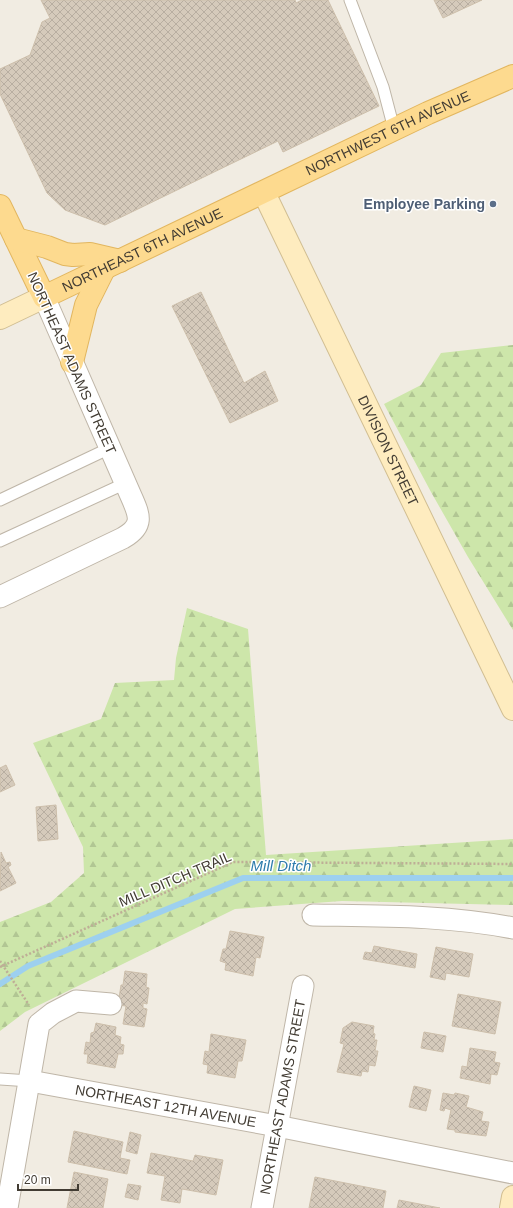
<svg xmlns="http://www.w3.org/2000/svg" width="513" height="1208" font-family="Arial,sans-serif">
<defs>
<pattern id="forest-firs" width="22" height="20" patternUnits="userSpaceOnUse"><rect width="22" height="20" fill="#cde6aa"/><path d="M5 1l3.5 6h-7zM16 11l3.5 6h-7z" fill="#b1c693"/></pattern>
<pattern id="building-cross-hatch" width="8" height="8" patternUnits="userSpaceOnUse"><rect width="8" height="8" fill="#d5cabb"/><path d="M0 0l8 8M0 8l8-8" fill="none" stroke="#b8aea1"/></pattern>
</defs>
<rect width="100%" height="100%" fill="#f1ece2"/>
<path fill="url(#forest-firs)" d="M 513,345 L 513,630 L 468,557 L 431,492 L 384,404 L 421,385 L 441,353 Z
M 187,608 L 248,629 L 266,855 L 513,839 L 513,905 L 342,901 L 235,909 L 25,1012 L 0,1031 L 0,922 L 51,902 L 84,873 L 83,847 L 33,743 L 101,719 L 115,683 L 174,680 L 176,658 Z"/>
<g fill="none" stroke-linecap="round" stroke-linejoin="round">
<path stroke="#9dd0ef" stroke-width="6" d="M 0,984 L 28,966 L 243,878 L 513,878"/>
</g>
<path fill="url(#building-cross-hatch)" stroke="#cdbfab" d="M 41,0 L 295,0 L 296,3 L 302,0 L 328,0 L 379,106 L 283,152 L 278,141 L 105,225 L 65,210 L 47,193 L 0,94 L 0,69 L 30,55 L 42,22 L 50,18 Z
M 434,0 L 482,0 L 443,18 Z
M 201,292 L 244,383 L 265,371 L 278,401 L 230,423 L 172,306 Z
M 6,765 L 15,785 L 0,792 L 0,768 Z
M 56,805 L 58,839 L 38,841 L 36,807 Z
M 1,852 L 6,863 L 10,862 L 11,865 L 8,867 L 16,883 L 0,891 Z
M 230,931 L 264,937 L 260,958 L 256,957 L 253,976 L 225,970 L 226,963 L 220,961 L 223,949 L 226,949 Z
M 374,946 L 417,954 L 415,968 L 363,959 L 365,952 L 372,953 Z
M 436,947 L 473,954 L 469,977 L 446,973 L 445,980 L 430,977 Z
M 125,971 L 147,974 L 146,987 L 149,988 L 147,1004 L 143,1003 L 143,1008 L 147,1009 L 144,1027 L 123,1024 L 126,1006 L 118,1005 L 121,985 L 123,985 Z
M 458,994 L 501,1002 L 495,1034 L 452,1026 Z
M 352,1022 L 374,1026 L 373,1033 L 375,1034 L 374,1040 L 377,1040 L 375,1051 L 378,1051 L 375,1066 L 369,1065 L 368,1072 L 362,1071 L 361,1076 L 337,1072 L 344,1044 L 340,1043 L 343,1028 Z
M 96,1023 L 116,1027 L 115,1035 L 121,1037 L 120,1044 L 124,1045 L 123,1054 L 118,1054 L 115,1068 L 87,1063 L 88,1054 L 84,1054 L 86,1042 L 90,1043 L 91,1033 L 94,1032 Z
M 424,1032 L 446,1036 L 443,1052 L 421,1048 Z
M 211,1034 L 246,1040 L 242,1061 L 238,1061 L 235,1078 L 207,1073 L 208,1065 L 203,1064 L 205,1051 L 209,1052 Z
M 470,1048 L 496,1052 L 494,1062 L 500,1063 L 497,1075 L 491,1074 L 490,1084 L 460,1078 L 462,1066 L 467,1067 Z
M 414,1086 L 431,1090 L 426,1111 L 409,1107 Z
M 443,1093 L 454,1095 L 455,1093 L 469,1096 L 466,1107 L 483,1112 L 481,1121 L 489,1122 L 486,1136 L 455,1132 L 455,1130 L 447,1129 L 451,1110 L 445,1108 L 444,1111 L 440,1110 Z
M 74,1131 L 123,1142 L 120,1158 L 130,1160 L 127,1174 L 68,1162 Z
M 130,1132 L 141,1135 L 137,1154 L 126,1151 Z
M 151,1153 L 193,1161 L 195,1155 L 223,1160 L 216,1195 L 182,1189 L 180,1203 L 161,1200 L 165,1176 L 147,1173 Z
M 74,1172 L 108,1179 L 103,1208 L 67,1208 Z
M 315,1177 L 386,1191 L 383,1208 L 309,1208 Z
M 128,1184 L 141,1186 L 138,1200 L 125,1197 Z
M 399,1200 L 440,1208 L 397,1208 Z"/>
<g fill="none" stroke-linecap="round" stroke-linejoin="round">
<defs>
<path id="lane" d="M 350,0 L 383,87 L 394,129
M 0,500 L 110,448
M 0,541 L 126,483
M 0,1079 L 30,1081"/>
<g id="street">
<path d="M 0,597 L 123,538 C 144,526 140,516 131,496 L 44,297"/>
<path d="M 313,915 C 379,916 447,915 513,928"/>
<path id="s1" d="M 30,1081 L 277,1126 L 513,1173"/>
<path d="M 7,1208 L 39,1024 L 53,1013 L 76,1001 L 111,1004"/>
<path id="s2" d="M 262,1208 L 303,986"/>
</g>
<g id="secondary">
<path id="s3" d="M 264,193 L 513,709"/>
<path d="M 0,318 L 44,297"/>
<path d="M 511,1208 L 513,1197"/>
</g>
<g id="primary">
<path id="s4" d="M 0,206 L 44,297 L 428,113 L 513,76"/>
<path d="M 16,239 L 47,247 L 65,254 L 73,255 L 90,254 L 120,261"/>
<path d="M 72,362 L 86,305 L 104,269"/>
</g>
</defs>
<use href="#lane" stroke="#bfb6a8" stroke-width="13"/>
<use href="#street" stroke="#bfb6a8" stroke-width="23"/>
<use href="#secondary" stroke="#d1be92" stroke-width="24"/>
<use href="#primary" stroke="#e2b65f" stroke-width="24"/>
<path stroke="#beae96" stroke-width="2.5" stroke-dasharray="2 2" stroke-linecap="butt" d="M 0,961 L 29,1005
M 0,967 L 233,862 L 513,864"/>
<use href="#lane" stroke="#fff" stroke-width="11"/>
<use href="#street" stroke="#fff" stroke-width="21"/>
<use href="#secondary" stroke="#feecbf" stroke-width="22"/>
<use href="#primary" stroke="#fdda8f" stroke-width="22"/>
</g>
<circle fill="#5c6f8a" stroke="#fff" stroke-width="1.5" cx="493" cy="204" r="4"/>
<g text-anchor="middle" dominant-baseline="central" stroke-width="3" stroke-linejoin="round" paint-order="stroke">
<g font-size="14" fill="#423c33" stroke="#fff">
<text stroke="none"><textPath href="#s4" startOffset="482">NORTHWEST 6TH AVENUE</textPath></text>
<text stroke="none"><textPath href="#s4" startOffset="210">NORTHEAST 6TH AVENUE</textPath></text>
<text transform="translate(72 363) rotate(66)">NORTHEAST ADAMS STREET</text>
<text stroke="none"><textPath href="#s3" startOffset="286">DIVISION STREET</textPath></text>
<text transform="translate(175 879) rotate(-23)">MILL DITCH TRAIL</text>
<text stroke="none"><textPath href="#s2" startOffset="113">NORTHEAST ADAMS STREET</textPath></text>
<text stroke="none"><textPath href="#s1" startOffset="138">NORTHEAST 12TH AVENUE</textPath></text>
</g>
<g font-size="14" font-weight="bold" fill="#4e5e75" stroke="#fff" text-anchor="end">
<text x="485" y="204">Employee Parking</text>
</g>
<g font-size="15" font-style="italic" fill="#2e7cac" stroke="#fff">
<text x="281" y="865">Mill Ditch</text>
</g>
</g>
<path d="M18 1184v6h60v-6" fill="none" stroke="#423c33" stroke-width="2"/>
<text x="24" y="1184" font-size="12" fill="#423c33" stroke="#ffffff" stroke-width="3" paint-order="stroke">20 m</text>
</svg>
